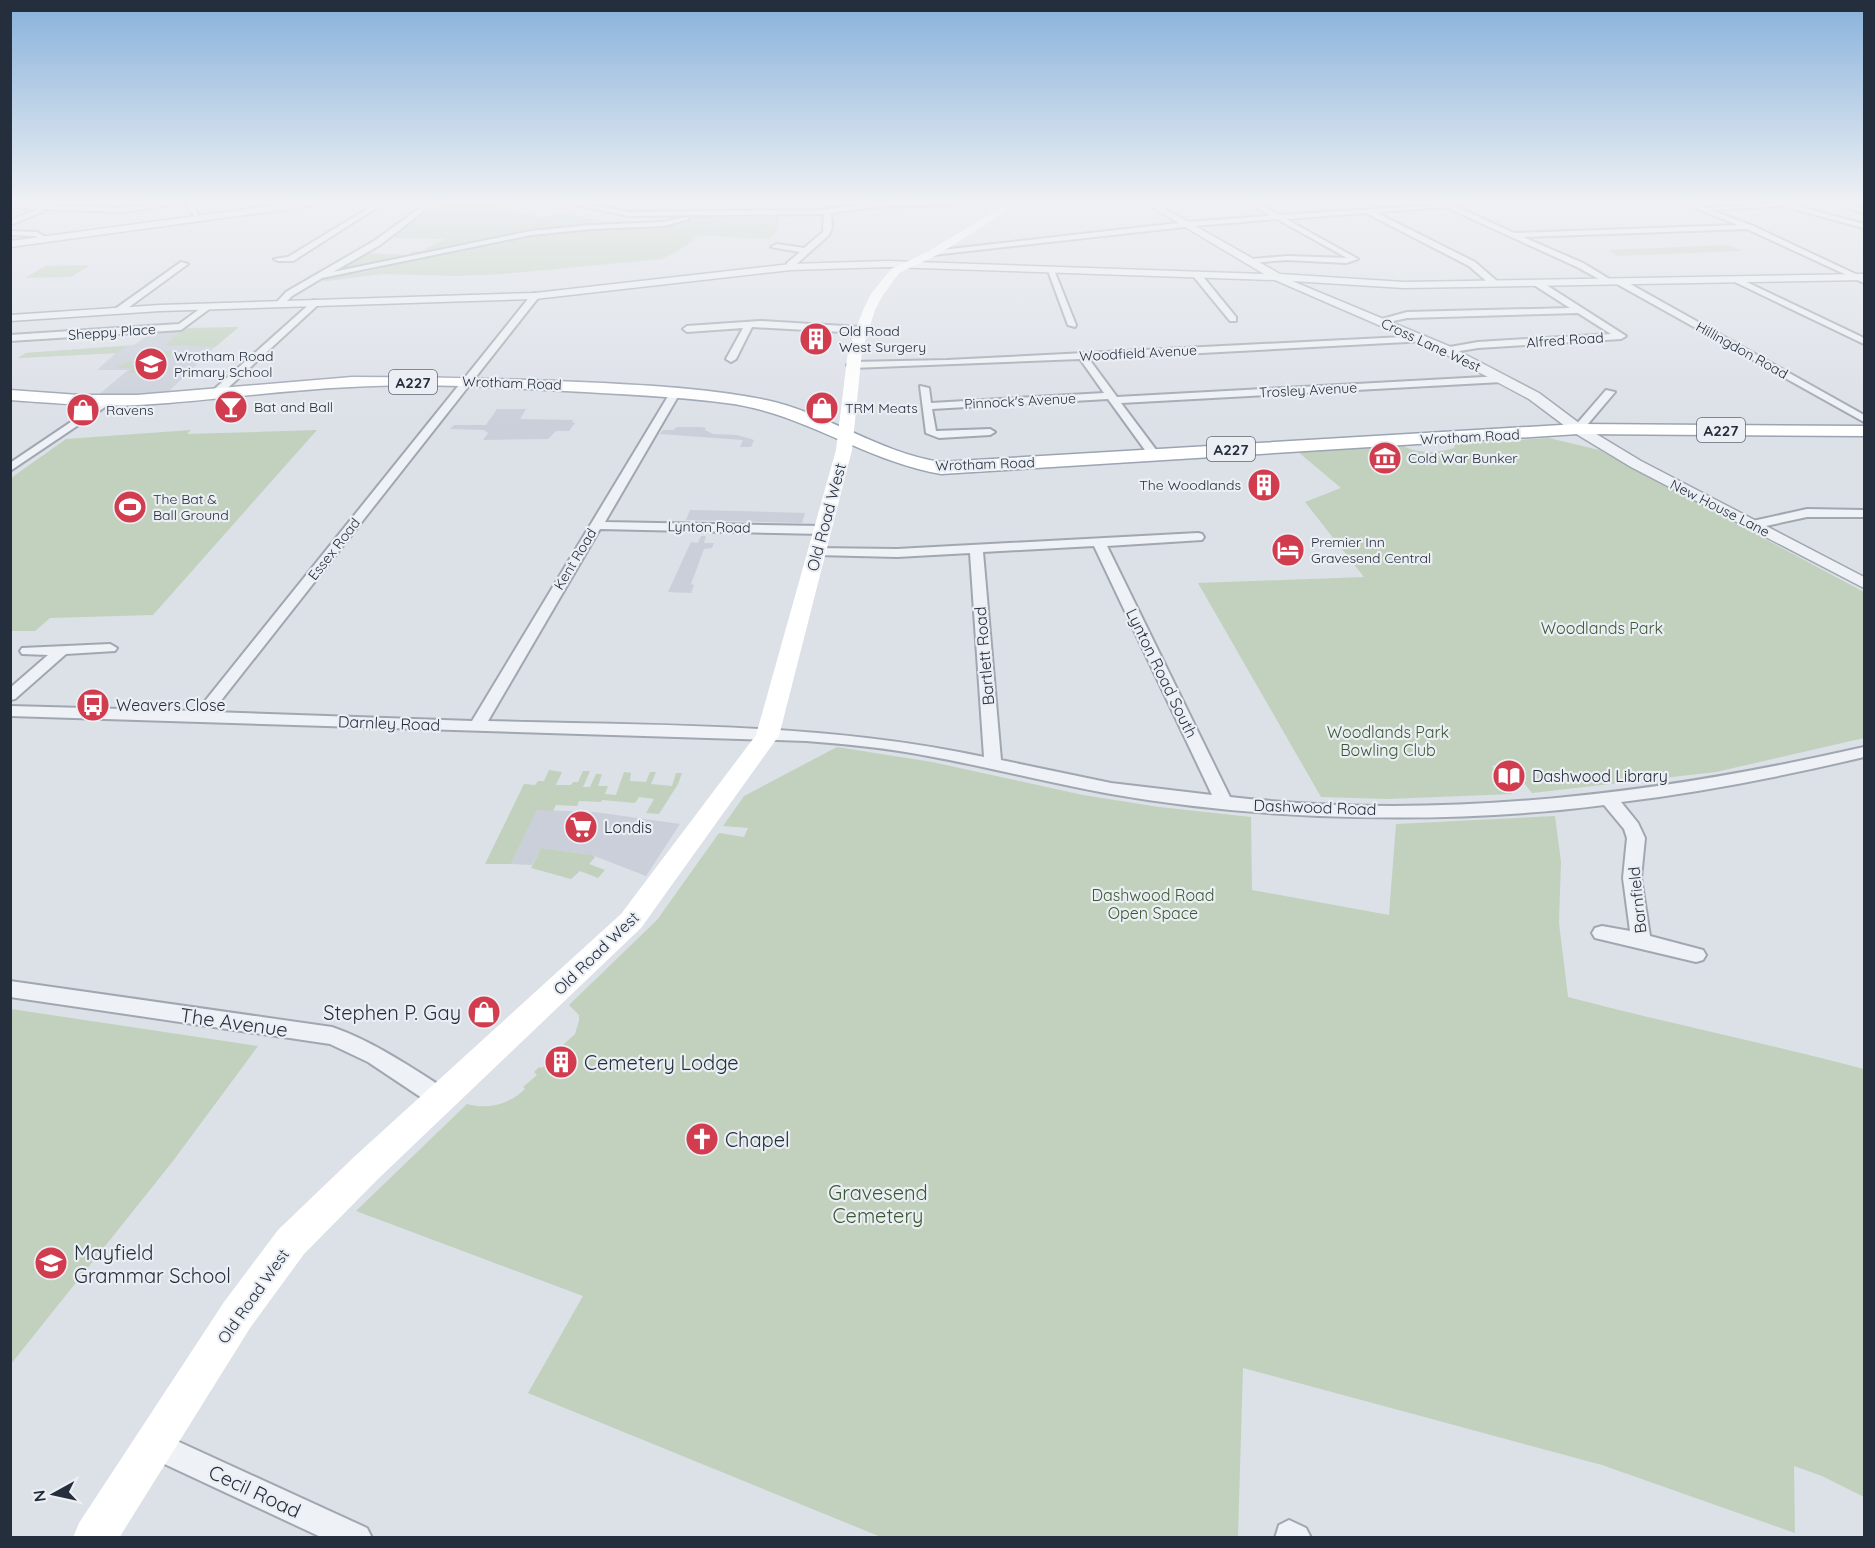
<svg xmlns="http://www.w3.org/2000/svg" width="1875" height="1548" font-family="Quicksand,sans-serif">
<rect width="100%" height="100%" fill="#dce0e7"/>
<path fill="#cacfd9" d="M 239,327 L 215,347 L 164,396 L 96,397 L 128,370 L 97,370 L 116,353 L 18,358 L 26,353 L 134,345 L 154,331 Z
M 497,409 L 526,409 L 520,419 L 573,420 L 572,422 L 575,423 L 569,431 L 556,431 L 548,439 L 483,440 L 488,433 L 484,430 L 450,429 L 454,425 L 486,425 Z
M 677,427 L 699,427 L 706,428 L 705,430 L 713,434 L 737,435 L 754,440 L 751,447 L 740,447 L 743,440 L 660,434 L 663,430 L 673,430 Z
M 690,510 L 740,511 L 805,513 L 802,523 L 686,520 Z
M 701,536 L 706,536 L 704,543 L 714,543 L 712,548 L 704,549 L 691,584 L 694,585 L 691,593 L 668,592 L 691,542 L 698,543 Z
M 537,810 L 595,812 L 680,824 L 646,876 L 592,855 L 541,848 L 532,865 L 511,864 Z"/>
<path fill="#c1d1bd" d="M 439,203 L 501,203 L 500,204 L 504,210 L 543,218 L 558,213 L 599,220 L 570,227 L 515,234 L 432,251 L 427,254 L 341,271 L 339,270 L 368,253 L 407,255 L 414,251 L 421,251 L 445,239 L 393,238 L 402,228 Z
M 780,214 L 776,232 L 770,239 L 699,235 L 686,246 L 662,259 L 503,274 L 457,276 L 383,274 L 319,282 L 333,276 L 365,272 L 471,245 L 540,232 L 645,225 L 651,228 L 702,216 L 721,218 L 722,215 Z
M 1729,245 L 1742,251 L 1617,256 L 1608,250 Z
M 90,265 L 71,277 L 25,278 L 45,266 Z
M 239,327 L 215,347 L 165,345 L 185,328 Z
M 126,346 L 117,353 L 18,358 L 26,353 Z
M 159,351 L 176,351 L 162,361 L 166,361 L 160,370 L 169,369 L 164,374 L 143,375 L 145,373 L 128,373 L 133,368 L 117,368 C 133,355 144,365 159,351 Z
M 191,430 L 187,434 L 317,430 L 153,615 L 50,618 L 35,631 L 11,631 L 11,478 L 66,439 Z
M 1549,438 L 1599,450 L 1864,592 L 1864,738 L 1716,772 L 1532,793 L 1509,764 L 1492,766 L 1512,794 L 1388,799 L 1321,797 L 1198,583 L 1364,577 L 1305,502 L 1341,488 L 1297,451 L 1404,446 C 1417,454 1440,453 1454,448 L 1455,444 Z
M 837,747 L 932,762 L 1083,795 L 1159,807 L 1251,817 L 1252,890 L 1389,915 L 1396,824 L 1555,816 L 1561,862 L 1559,923 L 1568,997 C 1666,1023 1766,1043 1864,1069 L 1864,1497 L 1822,1476 L 1794,1466 L 1795,1533 L 1602,1465 L 1243,1368 L 1238,1537 L 881,1537 L 528,1393 L 583,1296 L 356,1211 L 467,1104 C 488,1110 510,1104 525,1089 L 523,1087 L 537,1075 L 534,1072 L 539,1067 L 542,1068 L 552,1058 L 550,1056 L 554,1051 L 559,1053 L 565,1046 L 563,1045 L 575,1034 L 579,1021 L 579,1015 L 569,1005 L 657,920 L 719,833 L 744,837 L 748,828 L 723,826 L 744,796 Z
M 549,770 L 562,772 L 556,785 L 571,785 L 573,782 L 578,782 L 583,771 L 590,771 L 583,787 L 590,787 L 596,774 L 602,774 L 598,786 L 608,786 L 605,794 L 616,795 L 624,772 L 631,773 L 630,781 L 646,782 L 650,772 L 656,772 L 651,784 L 672,786 L 676,773 L 682,773 L 678,784 L 659,814 L 646,813 L 654,799 L 639,797 L 635,803 L 602,800 L 601,802 L 579,801 L 577,806 L 556,805 L 553,811 L 537,810 L 511,864 L 485,864 L 524,784 L 535,785 L 538,781 L 544,781 Z
M 541,848 L 592,855 L 595,857 L 589,864 L 605,870 L 598,878 L 580,871 L 571,879 L 531,868 Z
M 11,1009 L 258,1046 L 173,1161 L 11,1364 Z"/>
<g fill="none" stroke-linecap="round" stroke-linejoin="round">
<defs>
<path id="minor" d="M 166,203 L 184,203 L 122,212 L 41,209 L 42,212 L 10,225 L 10,220 L 39,209 L 10,208 L 10,204 L 122,208 Z
M 185,203 L 191,203 L 200,218 L 196,218 Z
M 377,203 L 384,203 L 293,261 L 278,261 L 274,259 L 288,257 Z
M 427,203 L 434,203 L 380,245 L 333,272 L 531,231 L 591,225 L 664,222 L 685,217 L 689,219 L 664,226 L 591,229 L 531,235 L 322,278 L 292,296 L 282,306 L 275,304 L 286,292 L 374,241 Z
M 568,203 L 580,203 L 628,212 L 821,210 L 872,203 L 955,203 L 952,205 L 872,207 L 831,213 L 832,227 L 829,235 L 791,269 L 787,267 L 787,263 L 800,252 L 771,247 L 777,244 L 804,248 L 823,232 L 824,214 L 628,216 Z
M 1249,203 L 1257,203 L 1279,215 L 1473,203 L 1455,206 L 1514,233 L 1738,225 L 1682,203 L 1691,203 L 1705,208 L 1785,203 L 1864,224 L 1864,228 L 1782,206 L 1710,210 L 1751,225 L 1864,278 L 1864,283 L 1747,229 L 1523,237 L 1583,263 L 1611,280 L 1612,282 L 1608,284 L 1577,267 L 1446,207 L 1375,212 L 1475,262 L 1498,282 L 1498,286 L 1492,286 L 1469,266 L 1366,213 L 1286,219 L 1358,259 L 1346,263 L 1287,260 L 1249,263 L 1249,259 L 1252,259 L 1287,256 L 1347,258 L 1277,219 L 1193,226 L 933,255 L 929,253 L 933,251 L 1187,222 L 1270,216 Z
M 1845,203 L 1864,209 L 1864,213 L 1843,206 Z
M 10,231 L 37,232 L 49,239 L 45,241 L 35,236 L 10,235 Z
M 181,262 L 188,264 L 121,313 L 115,313 L 115,309 Z
M 1047,268 L 1054,270 L 1076,325 L 1075,327 L 1068,325 Z
M 1194,273 L 1200,273 L 1236,317 L 1236,321 L 1230,321 L 1194,277 Z
M 1738,278 L 1864,338 L 1864,344 L 1735,282 L 1735,278 Z
M 1617,280 L 1623,280 L 1864,415 L 1864,422 L 1617,284 Z
M 1534,281 L 1540,281 L 1626,336 L 1621,339 L 1478,348 L 1447,353 L 1442,350 L 1444,348 L 1478,342 L 1611,334 L 1578,313 L 1407,318 L 1379,324 L 1375,321 L 1407,312 L 1570,308 L 1534,285 Z
M 535,293 L 539,296 L 538,298 L 212,712 L 472,721 L 670,393 L 675,390 L 680,393 L 605,522 L 823,526 L 829,530 L 823,534 L 600,529 L 488,721 C 654,726 821,722 984,757 L 970,553 L 897,557 L 816,555 L 810,551 L 812,548 L 897,549 L 1198,533 L 1202,534 L 1204,537 L 1202,540 L 1107,546 L 1230,797 C 1442,821 1658,794 1864,747 L 1864,757 C 1784,776 1703,792 1621,802 L 1638,823 L 1645,838 L 1641,878 L 1650,936 L 1703,950 L 1706,955 L 1703,960 L 1696,962 L 1595,938 L 1592,933 L 1595,928 L 1602,926 L 1630,931 L 1623,878 L 1627,838 L 1624,829 L 1604,805 C 1449,825 1264,821 1111,794 C 1049,783 989,767 928,756 C 888,748 847,744 806,741 L 10,716 L 10,706 L 197,711 L 532,294 ZM 1094,546 L 1212,795 L 1111,783 L 1001,760 L 983,552 Z
M 314,300 L 321,302 L 218,397 L 210,397 L 210,393 Z
M 205,305 L 212,307 L 181,330 L 10,341 L 10,335 L 179,324 Z
M 760,321 L 861,327 L 865,330 L 861,333 L 752,327 L 736,359 L 731,362 L 726,359 L 743,328 L 687,332 L 683,329 L 687,326 Z
M 1423,336 L 1426,337 L 1426,341 L 1089,359 L 1117,397 L 1502,376 L 1507,379 L 1502,382 L 1121,403 L 1160,455 L 1154,458 L 1150,457 L 1108,399 L 932,409 L 936,431 L 990,429 L 995,432 L 990,435 L 939,438 L 926,433 L 920,386 L 929,388 L 931,403 L 1104,393 L 1080,359 L 852,368 L 847,365 L 852,362 L 947,360 Z
M 1606,390 L 1615,392 L 1582,431 L 1574,431 L 1574,427 Z
M 105,399 L 114,401 L 10,471 L 10,463 Z
M 1807,509 L 1864,510 L 1864,517 L 1807,517 L 1752,529 L 1746,525 L 1748,522 Z
M 110,644 L 117,648 L 115,651 L 66,654 L 15,699 L 10,700 L 10,688 L 48,655 L 22,654 L 20,651 L 22,648 Z
M 10,981 L 332,1027 C 375,1042 412,1068 450,1092 L 453,1099 L 450,1106 L 442,1108 L 434,1106 L 368,1062 L 330,1044 L 10,997 Z
M 153,1430 L 367,1528 L 372,1538 L 323,1538 L 143,1454 L 139,1444 L 143,1434 Z
M 1289,1520 L 1306,1528 L 1311,1538 L 1275,1538 L 1279,1525 Z"/>
<path id="tertiary" d="M 293,203 L 315,203 L 311,206 L 10,247 L 10,241 Z
M 1145,203 L 1155,203 L 1280,274 L 1404,282 L 1864,274 L 1864,280 L 1404,288 L 1292,281 L 1451,347 L 1539,393 L 1583,426 L 1641,461 L 1864,577 L 1864,588 L 1631,467 L 1573,432 L 1529,399 L 1443,353 L 1275,280 L 888,267 L 791,270 L 535,299 L 160,311 L 10,321 L 10,315 L 160,305 L 535,293 L 791,264 L 888,261 L 1264,274 Z"/>
<path id="primary" d="M 352,377 C 436,377 519,379 603,383 C 657,386 712,389 766,400 C 827,413 879,453 941,462 L 1578,424 L 1864,426 L 1864,436 L 1578,434 L 941,474 C 865,461 802,412 726,403 C 672,396 618,394 565,391 C 494,387 422,383 351,387 C 280,390 210,401 138,405 C 96,407 53,403 10,400 L 10,390 L 79,395 L 137,395 Z"/>
</defs>
<use href="#minor" stroke="#a1a7b1" stroke-width="4"/>
<use href="#tertiary" stroke="#a1a7b1" stroke-width="3"/>
<use href="#primary" stroke="#9ba4b2" stroke-width="3"/>
<use href="#minor" fill="#eef1f5" fill-rule="evenodd"/>
<use href="#tertiary" fill="#eef1f5" fill-rule="evenodd"/>
<path fill="#fff" fill-rule="evenodd" d="M 1008,203 L 1020,203 L 937,255 L 899,273 L 883,295 L 875,310 L 862,351 L 852,450 L 779,736 L 775,741 L 641,928 L 378,1179 L 304,1254 L 250,1328 L 119,1538 L 73,1538 L 79,1523 L 224,1302 L 278,1230 L 354,1157 L 621,914 L 756,735 L 836,450 L 848,351 L 863,310 L 871,294 L 891,269 L 929,251 Z"/>
<use href="#primary" fill="#fff" fill-rule="evenodd"/>
</g>
<linearGradient id="sky" x2="0" y2="1"><stop stop-color="#87b1db"/><stop offset="0.48" stop-color="#eff1f4"/><stop offset="1" stop-color="#eff1f4" stop-opacity="0"/></linearGradient>
<rect width="1875" height="420" fill="url(#sky)"/>
<defs>
<symbol id="building-disc" viewBox="-11 -11 22 22"><circle r="9.5" fill="#d13c4f" stroke="#ebeff4"/><path d="M-4-6H4V6H1V3H-1V6H-4ZM-2.5-4.3h1.7v1.8h-1.7ZM.8-4.3h1.7v1.8H.8ZM-2.5-1h1.7V.8h-1.7ZM.8-1h1.7V.8H.8Z" fill="#fff"/></symbol>
<symbol id="school-disc" viewBox="-11 -11 22 22"><circle r="9.5" fill="#d13c4f" stroke="#ebeff4"/><path d="M0-5L7-2L0 1L-7-2ZM-4 1L0 2.5L4 1V4Q0 6-4 4Z" fill="#fff"/></symbol>
<symbol id="bar-disc" viewBox="-11 -11 22 22"><circle r="9.5" fill="#d13c4f" stroke="#ebeff4"/><path d="M-6-5H6L.8 .8V4.5H3.5V6h-7V4.5H-.8V.8Z" fill="#fff"/></symbol>
<symbol id="shop-disc" viewBox="-11 -11 22 22"><circle r="9.5" fill="#d13c4f" stroke="#ebeff4"/><path d="M-5-2.5h2.3a2.7 3.5 0 0 1 5.4 0H5L5.5 6h-11ZM-1.5-2.5h3a1.5 2.3 0 0 0-3 0Z" fill="#fff"/></symbol>
<symbol id="museum-disc" viewBox="-11 -11 22 22"><circle r="9.5" fill="#d13c4f" stroke="#ebeff4"/><path d="M0-6L6-3V-2H-6V-3ZM-5-1h2V3h-2ZM-1-1h2V3h-2ZM3-1h2V3H3ZM-6 4H6V6H-6Z" fill="#fff"/></symbol>
<symbol id="stadium-disc" viewBox="-11 -11 22 22"><circle r="9.5" fill="#d13c4f" stroke="#ebeff4"/><path d="M0-5a6.5 5 0 1 0 0 10a6.5 5 0 1 0 0-10ZM-3.5-1.8h7v3.6h-7Z" fill="#fff"/></symbol>
<symbol id="hotel-disc" viewBox="-11 -11 22 22"><circle r="9.5" fill="#d13c4f" stroke="#ebeff4"/><path d="M-6-4.5h1.5V1H6V5H4.5V3h-9V5H-6ZM-4 0a1.8 1.8 0 1 1 3.6 0ZM.5 0V-2.5h3Q6-2.5 6 0Z" fill="#fff"/></symbol>
<symbol id="bus-disc" viewBox="-11 -11 22 22"><circle r="9.5" fill="#d13c4f" stroke="#ebeff4"/><path d="M-5-6H5V4H4V6H2V4H-2V6H-4V4H-5ZM-3.5-4V0h7V-4ZM-3.5 1.2v1.5H-2V1.2ZM2 1.2v1.5H3.5V1.2Z" fill="#fff"/></symbol>
<symbol id="library-disc" viewBox="-11 -11 22 22"><circle r="9.5" fill="#d13c4f" stroke="#ebeff4"/><path d="M-6-4Q-3-5.5-.7-3.5V5Q-3 3-6 4ZM6-4Q3-5.5 .7-3.5V5Q3 3 6 4Z" fill="#fff"/></symbol>
<symbol id="supermarket-disc" viewBox="-11 -11 22 22"><circle r="9.5" fill="#d13c4f" stroke="#ebeff4"/><path d="M-6-5.5h2.5l.6 2H6L4.5 2H-2.5L-4.4-4H-6ZM-1.5 3.2a1.3 1.3 0 1 0 .1 0ZM3 3.2a1.3 1.3 0 1 0 .1 0Z" fill="#fff"/></symbol>
<symbol id="church-disc" viewBox="-11 -11 22 22"><circle r="9.5" fill="#d13c4f" stroke="#ebeff4"/><path d="M-1.2-6h2.4v3.5h3.3v2.4h-3.3V6h-2.4V-.1h-3.3v-2.4h3.3Z" fill="#fff"/></symbol>
</defs>
<g fill-rule="evenodd">
<use href="#building-disc" x="797" y="320" width="38" height="38"/>
<use href="#school-disc" x="132" y="345" width="38" height="38"/>
<use href="#bar-disc" x="212" y="388" width="38" height="38"/>
<use href="#shop-disc" x="803" y="389" width="38" height="38"/>
<use href="#shop-disc" x="64" y="391" width="38" height="38"/>
<use href="#museum-disc" x="1366" y="439" width="38" height="38"/>
<use href="#building-disc" x="1245" y="466" width="38" height="38"/>
<use href="#stadium-disc" x="111" y="488" width="38" height="38"/>
<use href="#hotel-disc" x="1269" y="531" width="38" height="38"/>
<use href="#bus-disc" x="74" y="686" width="38" height="38"/>
<use href="#library-disc" x="1490" y="757" width="38" height="38"/>
<use href="#supermarket-disc" x="562" y="808" width="38" height="38"/>
<use href="#shop-disc" x="465" y="993" width="38" height="38"/>
<use href="#building-disc" x="542" y="1043" width="38" height="38"/>
<use href="#church-disc" x="683" y="1120" width="38" height="38"/>
<use href="#school-disc" x="32" y="1244" width="38" height="38"/>
</g>
<g text-anchor="middle" dominant-baseline="central" stroke-width="4.5" stroke-linejoin="round" paint-order="stroke">
<g font-size="14" fill="#252e3d" stroke="#ebeff4" text-anchor="start">
<text x="839" y="331">Old Road<tspan x="839" dy="16">West Surgery</tspan></text>
<text x="174" y="356">Wrotham Road<tspan x="174" dy="16">Primary School</tspan></text>
<text x="254" y="407">Bat and Ball</text>
<text x="845" y="408">TRM Meats</text>
<text x="106" y="410">Ravens</text>
<text x="1408" y="458">Cold War Bunker</text>
<text x="1241" y="485" text-anchor="end">The Woodlands</text>
<text x="153" y="499">The Bat &amp;<tspan x="153" dy="16">Ball Ground</tspan></text>
<text x="1311" y="542">Premier Inn<tspan x="1311" dy="16">Gravesend Central</tspan></text>
</g>
<g font-size="14" fill="#252e3d" stroke="#ebeff4">
<text transform="translate(112 332) rotate(-4)">Sheppy Place</text>
<text transform="translate(1565 340) rotate(-4)">Alfred Road</text>
<text transform="translate(1431 345) rotate(25)">Cross Lane West</text>
<text transform="translate(1742 350) rotate(29)">Hillingdon Road</text>
<text transform="translate(1138 353) rotate(-3)">Woodfield Avenue</text>
<text transform="translate(512 383) rotate(2)">Wrotham Road</text>
<text transform="translate(1308 390) rotate(-3)">Trosley Avenue</text>
<text transform="translate(1020 401) rotate(-3)">Pinnock's Avenue</text>
<text transform="translate(1470 437) rotate(-3)">Wrotham Road</text>
<text transform="translate(985 464) rotate(-2)">Wrotham Road</text>
<text transform="translate(1720 508) rotate(27)">New House Lane</text>
<text transform="translate(709 527) rotate(1)">Lynton Road</text>
<text transform="translate(334 549) rotate(-52)">Essex Road</text>
<text transform="translate(575 559) rotate(-59)">Kent Road</text>
</g>
<g fill="#ebeff4" stroke="#606874" stroke-width="1.5">
<rect x="389" y="370" width="48" height="24" rx="4.5"/>
<rect x="1697" y="418" width="48" height="24" rx="4.5"/>
<rect x="1207" y="437" width="48" height="24" rx="4.5"/>
</g>
<g font-size="15" font-weight="bold" fill="#252e3d">
<text x="413" y="382">A227</text>
<text x="1721" y="430">A227</text>
<text x="1231" y="449">A227</text>
</g>
<g font-size="16" fill="#252e3d" stroke="#ebeff4">
<text transform="translate(826 517) rotate(-75)">Old Road West</text>
<text transform="translate(984 656) rotate(-95)">Bartlett Road</text>
<text transform="translate(1162 673) rotate(64)">Lynton Road South</text>
<text transform="translate(389 723) rotate(2)">Darnley Road</text>
<text transform="translate(1315 807) rotate(2)">Dashwood Road</text>
<text transform="translate(1637 900) rotate(-96)">Barnfield</text>
<text transform="translate(596 953) rotate(-44)">Old Road West</text>
<text transform="translate(253 1296) rotate(-55)">Old Road West</text>
</g>
<g font-size="16" fill="#395932" stroke="#ebeff4">
<text x="1602" y="628">Woodlands Park</text>
<text x="1388" y="732">Woodlands Park<tspan x="1388" dy="18">Bowling Club</tspan></text>
<text x="1153" y="895">Dashwood Road<tspan x="1153" dy="18">Open Space</tspan></text>
</g>
<g font-size="16" fill="#252e3d" stroke="#ebeff4" text-anchor="start">
<text x="116" y="705">Weavers Close</text>
<text x="1532" y="776">Dashwood Library</text>
<text x="604" y="827">Londis</text>
</g>
<g font-size="20" fill="#252e3d" stroke="#ebeff4" text-anchor="start">
<text x="461" y="1012" text-anchor="end">Stephen P. Gay</text>
<text x="584" y="1062">Cemetery Lodge</text>
<text x="725" y="1139">Chapel</text>
<text x="74" y="1252">Mayfield<tspan x="74" dy="23">Grammar School</tspan></text>
</g>
<g font-size="20" fill="#252e3d" stroke="#ebeff4">
<text transform="translate(234 1022) rotate(8)">The Avenue</text>
<text transform="translate(255 1491) rotate(25)">Cecil Road</text>
</g>
<g font-size="20" fill="#395932" stroke="#ebeff4">
<text x="878" y="1192">Gravesend<tspan x="878" dy="23">Cemetery</tspan></text>
</g>
</g>
<rect width="1875" height="1548" fill="none" stroke="#252e3d" stroke-width="24"/>
<g transform="translate(54 1494) rotate(262)" stroke="#ebeff4" stroke-width="4.5" paint-order="stroke">
<path d="M0-4.5L10 22L0 15L-10 22Z" fill="#252e3d"/>
<text y="-9" font-size="16" font-weight="bold" text-anchor="middle" fill="#252e3d">N</text>
</g>
</svg>
